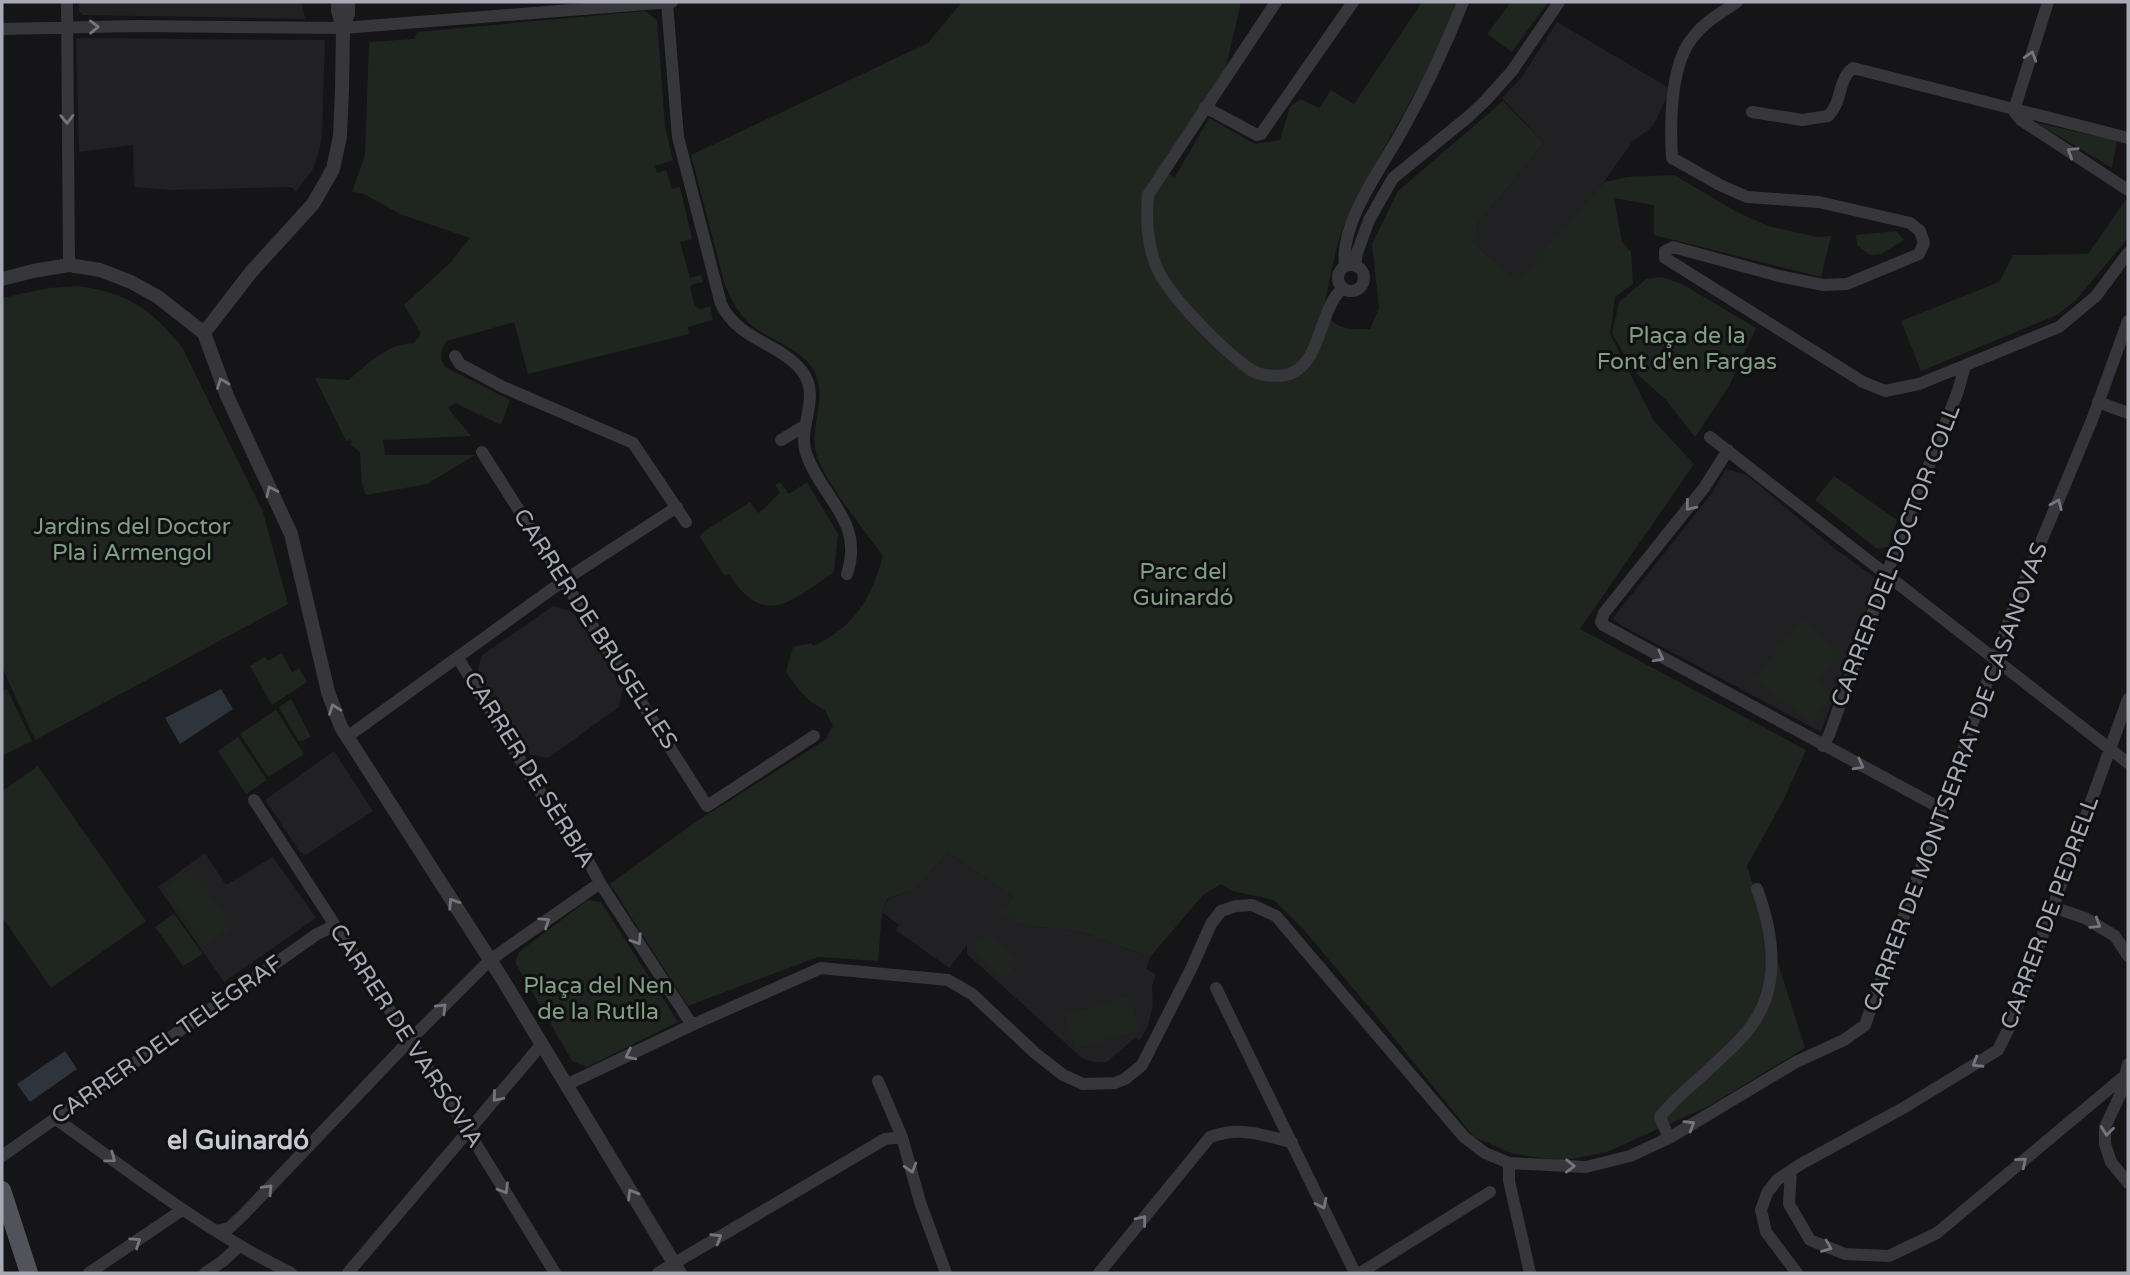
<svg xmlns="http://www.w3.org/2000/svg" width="2130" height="1275" font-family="'Varela Round',sans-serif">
<rect width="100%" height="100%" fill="#151416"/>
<path fill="#212123" d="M 79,2 L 302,2 L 305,19 L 83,15 L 79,11 Z
M 1557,22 L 1671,89 L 1653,126 L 1632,142 L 1604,182 L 1519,282 L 1473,243 L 1478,224 L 1544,143 L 1502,98 L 1521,78 Z
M 76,38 L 325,40 L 322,136 L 319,152 L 312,171 L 296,191 L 291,187 L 170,190 L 134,187 L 133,145 L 79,152 Z
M 1726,469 L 1747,475 L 1834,548 L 1878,580 L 1821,732 L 1617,623 L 1613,618 L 1712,493 Z
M 553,606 L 573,612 L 623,688 L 619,707 L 548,758 L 530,754 L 477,676 L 481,656 Z
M 334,751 L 373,811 L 306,855 L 300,852 L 265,800 Z
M 948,852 L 1013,897 L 1000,916 L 1032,926 L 1079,931 L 1150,957 L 1146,969 L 1156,974 L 1152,986 L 1153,1005 L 1148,1026 L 1139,1041 L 1136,1037 L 1107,1062 L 1093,1062 L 1082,1058 L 967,954 L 967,945 L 949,968 L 896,930 L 899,925 L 882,912 L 888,899 L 916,888 Z
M 205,853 L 226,885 L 273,857 L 316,918 L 224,982 L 158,887 Z"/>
<path fill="#1f2620" d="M 962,2 L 1241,2 L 1226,67 L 1162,170 L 1175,177 L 1209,118 L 1255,144 L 1280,140 L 1290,107 L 1300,99 L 1319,108 L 1331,90 L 1354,104 L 1422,2 L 1456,2 C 1429,82 1377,151 1343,228 C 1333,254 1329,285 1323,312 C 1339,330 1346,329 1370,329 L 1379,308 L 1372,244 L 1398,191 L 1503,101 L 1544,143 L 1478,224 L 1473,243 L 1518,281 L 1604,182 L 1628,177 L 1674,175 L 1737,212 L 1768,226 L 1818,237 L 1831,236 L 1821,277 L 1654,235 L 1654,205 L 1614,198 L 1622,242 L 1631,252 L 1633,284 L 1615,297 L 1610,334 L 1654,421 L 1694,464 L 1580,629 L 1806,750 L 1784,799 L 1747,866 L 1805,1048 L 1709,1106 L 1607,1152 L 1562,1161 L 1514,1154 L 1474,1137 L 1373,1012 L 1304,930 L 1274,900 L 1232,891 L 1221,884 L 1203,895 L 1150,957 L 1079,931 L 1032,926 L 999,916 L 1013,897 L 948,852 L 916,888 L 887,899 L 882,913 L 878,961 L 818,957 L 688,1006 L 610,884 L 694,823 L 825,740 L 833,726 L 825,710 C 807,702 797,688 786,672 L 793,647 L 811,643 L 813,646 C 855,627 871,598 883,556 C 865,531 823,480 816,453 C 809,426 829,396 813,369 C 798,346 769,341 749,323 C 737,312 730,297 724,282 L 691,155 L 928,43 Z
M 1511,2 L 1544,2 L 1547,4 L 1512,52 L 1487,34 Z
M 645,11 L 657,20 L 665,126 L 673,160 L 655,166 L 657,173 L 666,170 L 672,189 L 680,187 L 692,239 L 680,242 L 690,278 L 701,275 L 703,282 L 693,284 L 690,288 L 695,306 L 700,309 L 710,306 L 713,320 L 688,327 L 689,334 L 528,374 L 514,322 L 447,341 C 440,351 439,356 445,367 L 510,400 L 501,425 L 455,403 L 448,408 L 471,436 L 383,440 L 385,455 L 475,455 L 427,484 L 366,495 L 362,484 L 360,452 L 351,445 L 352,441 L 350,439 L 346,441 L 315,378 L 349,380 C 368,363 387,344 414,343 L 421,334 L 404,305 L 451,262 L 470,238 L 400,214 L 362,193 L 352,192 L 365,155 L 369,42 L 414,39 L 417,32 Z
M 2037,123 L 2117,141 L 2112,168 Z
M 2127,198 L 2128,238 L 2076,300 L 2057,315 L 1921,371 L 1901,321 L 1999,282 L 2013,255 L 2088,254 Z
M 1896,231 L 1904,240 L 1881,254 L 1870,255 L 1857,245 L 1856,235 Z
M 1662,277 L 1682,284 L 1756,328 L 1729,386 L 1695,437 L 1666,400 L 1634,371 L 1612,334 L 1619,302 L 1646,279 Z
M 76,286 C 127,292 150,308 182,347 L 263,512 L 288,604 L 35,740 L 2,667 L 2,298 L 49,288 Z
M 1834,476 L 1897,520 L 1888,547 L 1877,549 L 1815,500 Z
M 780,482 L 789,494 L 807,482 L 838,534 L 834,572 C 793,600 764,630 729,574 L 724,575 L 700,537 L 703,532 L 750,502 L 758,513 C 766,509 771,500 780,493 L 775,485 Z
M 1801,620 L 1840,651 L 1817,680 L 1834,693 L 1811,723 L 1754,679 Z
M 282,653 L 292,672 L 299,668 L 307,682 L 272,705 L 250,666 L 265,657 L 268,661 Z
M 7,689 L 32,741 L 2,756 L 2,691 Z
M 291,699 L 311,737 L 299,742 L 279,707 Z
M 276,710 L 304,754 L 268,777 L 240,734 Z
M 238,737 L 267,780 L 246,794 L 218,751 Z
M 38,766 L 146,921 L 51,988 L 2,917 L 2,791 Z
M 193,868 L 232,927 L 203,947 L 164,887 Z
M 588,900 L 601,902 L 678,1022 L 587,1067 L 572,1061 L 515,962 L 519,952 Z
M 174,914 L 203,954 L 183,966 L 155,927 Z
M 986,933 L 1018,962 L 1003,979 L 972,950 Z
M 1129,996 L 1139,1030 L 1075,1049 L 1065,1015 Z"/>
<path fill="#2d343b" d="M 221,689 L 233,709 L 180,744 L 165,718 Z
M 65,1051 L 77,1069 L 30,1102 L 17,1084 Z"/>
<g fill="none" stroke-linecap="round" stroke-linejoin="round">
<path stroke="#36363b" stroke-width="12" d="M 67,2 L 69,265
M 1276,2 L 1148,195 C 1146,221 1147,244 1157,268 C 1170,298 1224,351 1251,370 C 1261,376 1281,378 1292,373 C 1322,360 1319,308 1343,288
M 1737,2 C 1722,12 1705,22 1694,36 C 1670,63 1670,123 1672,158 L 1720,185 L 1747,197 L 1819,202 L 1910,223 L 1920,231 L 1924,243 L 1919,254 L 1847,284 L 1823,285 L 1779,276 L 1673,247 L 1665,251 L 1665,258 L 1863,382 L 1885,391 L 1919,384 L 2059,327 L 2096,296 L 2128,253
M 667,3 L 678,137 L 721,304 C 739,341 779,342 802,371 C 822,397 797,426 806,453 C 821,498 865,521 847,574
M 2,29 L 137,26 L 343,28 L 672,2
M 1205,107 L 1257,135 L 1261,134 L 1353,2
M 2014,110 L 2048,2
M 2014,111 L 2021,120 L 2128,190
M 1752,112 L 1802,120 L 1828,116 C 1843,102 1837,80 1853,68 L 2128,138
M1338 278a13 13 0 1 1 26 0a13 13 0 1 1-26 0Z
M 1345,266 C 1339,223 1383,166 1403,129 C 1426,88 1446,45 1463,2
M 1355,266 L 1357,253 L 1369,220 L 1393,178 L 1468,117 L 1486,100 L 1512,71 L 1559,2
M 455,356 L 460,364 L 503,387 L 633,443 L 686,522
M 2098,402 L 2128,413
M 1710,437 L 2128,763
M 781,440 L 806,425
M 1728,450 L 1704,488 L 1604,613 L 1601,622 L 1603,625 L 1942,809
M 482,452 L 707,806 L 814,736
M 458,658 L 536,786 L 585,855 L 600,883 L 692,1025
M 347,737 L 563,581 L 677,507
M 1823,746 L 1829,735 L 1887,573 L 1958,391 L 1965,366
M 254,800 L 468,1131 L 555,1273
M 2052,907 L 2085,918 L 2115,936 L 2128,956
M 1216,988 L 1355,1273
M 2128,1064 L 2121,1093 L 2105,1127 L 2105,1144 L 2111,1162 L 2128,1183
M 878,1081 L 902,1137 L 920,1202 L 946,1273
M 566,1085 L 692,1025 L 821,968 L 948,980 L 972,994 L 1035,1053 L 1063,1075 L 1083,1084 L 1115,1083 L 1125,1079 L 1142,1065 L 1191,969 L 1211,924 L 1221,911 L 1236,906 L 1252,905 L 1276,916 L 1464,1137 L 1485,1153 L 1509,1163 L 1586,1167 L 1630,1156 L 1669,1138 L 1796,1062 L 1844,1040 L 1865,1025 L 2015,604 L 2092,420 L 2128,321
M 56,1119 C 132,1173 206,1232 291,1273
M 1669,1138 L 1660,1117 C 1672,1101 1688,1088 1703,1075 C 1718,1060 1736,1046 1749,1029 C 1782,987 1774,935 1757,889
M 2,1156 L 317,934 L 334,926
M 1509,1163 L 1509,1181 L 1530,1273
M 1791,1171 L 1789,1204 L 1810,1240 L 1845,1254 L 1889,1256 L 1937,1233 L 2128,1073
M 216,1231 L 229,1228 L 243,1215 L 409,1041 L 490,960 L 600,883
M 89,1273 L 182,1210
M 205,1273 L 223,1261 L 239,1246
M 348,1273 L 541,1045
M 658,1273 L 885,1139 L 902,1137
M 1099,1273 L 1210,1137 C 1243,1126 1260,1135 1292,1142
M 1360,1273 L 1490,1192
M 1797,1273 L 1766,1232 L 1761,1210 L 1767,1193 L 1777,1180 L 1801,1164 L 1905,1107 L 1998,1050 L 2010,1026 L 2128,699"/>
<path stroke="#36363b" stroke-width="14" d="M 343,28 L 348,14 L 348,2
M 2,279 L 33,271 L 69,265 L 100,270 L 131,282 L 158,297 L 204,333 L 227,396 L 291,534 L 328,692 L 341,727 L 503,980 L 680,1273
M 204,333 L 251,272 L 313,204 L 333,169 L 340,136 L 342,90 L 343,28 L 338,11 L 338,2"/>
<path stroke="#52535a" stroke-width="18" d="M 2,1190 L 29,1273"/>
</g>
<defs><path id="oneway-chevron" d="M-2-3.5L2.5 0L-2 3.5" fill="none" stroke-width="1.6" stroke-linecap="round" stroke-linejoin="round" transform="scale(1.75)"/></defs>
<g stroke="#74767f">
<use href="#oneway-chevron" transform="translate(94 27) rotate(-1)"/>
<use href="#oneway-chevron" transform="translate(2031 56) rotate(-73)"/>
<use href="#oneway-chevron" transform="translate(67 119) rotate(89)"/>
<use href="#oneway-chevron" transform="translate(2072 152) rotate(-148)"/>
<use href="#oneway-chevron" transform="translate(222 383) rotate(-111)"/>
<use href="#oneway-chevron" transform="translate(271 491) rotate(-115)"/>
<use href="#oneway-chevron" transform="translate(2057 504) rotate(-67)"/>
<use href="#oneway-chevron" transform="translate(1690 506) rotate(129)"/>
<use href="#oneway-chevron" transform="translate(1659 657) rotate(28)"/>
<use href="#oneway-chevron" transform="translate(334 709) rotate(-110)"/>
<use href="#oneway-chevron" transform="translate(1859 765) rotate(28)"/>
<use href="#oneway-chevron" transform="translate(453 903) rotate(-123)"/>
<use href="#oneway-chevron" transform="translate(545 922) rotate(-34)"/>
<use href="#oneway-chevron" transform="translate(2096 924) rotate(32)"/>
<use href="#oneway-chevron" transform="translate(637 940) rotate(57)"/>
<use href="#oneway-chevron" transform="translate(442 1008) rotate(-45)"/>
<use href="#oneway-chevron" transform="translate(630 1055) rotate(154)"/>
<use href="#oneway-chevron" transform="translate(1977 1063) rotate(149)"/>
<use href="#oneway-chevron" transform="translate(497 1097) rotate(130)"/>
<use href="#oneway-chevron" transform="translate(1690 1125) rotate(-31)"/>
<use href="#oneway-chevron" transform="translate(2107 1131) rotate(97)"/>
<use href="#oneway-chevron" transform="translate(111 1158) rotate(36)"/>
<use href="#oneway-chevron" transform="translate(2022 1162) rotate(-40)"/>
<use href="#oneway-chevron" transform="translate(1570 1166) rotate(1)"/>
<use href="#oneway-chevron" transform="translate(911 1168) rotate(74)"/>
<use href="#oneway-chevron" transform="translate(268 1189) rotate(-46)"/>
<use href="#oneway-chevron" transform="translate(504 1189) rotate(59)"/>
<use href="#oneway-chevron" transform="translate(632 1194) rotate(-121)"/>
<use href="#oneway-chevron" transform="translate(1322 1204) rotate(64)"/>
<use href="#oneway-chevron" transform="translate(1142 1220) rotate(-51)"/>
<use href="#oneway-chevron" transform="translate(717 1238) rotate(-31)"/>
<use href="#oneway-chevron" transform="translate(136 1242) rotate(-34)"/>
<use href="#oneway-chevron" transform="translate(1827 1247) rotate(22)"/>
</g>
<g text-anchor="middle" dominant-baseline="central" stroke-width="6" stroke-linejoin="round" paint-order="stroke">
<g font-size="23" fill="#7fa082" stroke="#100f11">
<text x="1687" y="336">Plaça de la<tspan x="1687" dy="26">Font d'en Fargas</tspan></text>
<text x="132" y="527">Jardins del Doctor<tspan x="132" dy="26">Pla i Armengol</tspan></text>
<text x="1183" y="572">Parc del<tspan x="1183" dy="26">Guinardó</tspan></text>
<text x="598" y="986">Plaça del Nen<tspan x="598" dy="26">de la Rutlla</tspan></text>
</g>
<g font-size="23" fill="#a7abb6" stroke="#100f11">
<text transform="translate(1896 556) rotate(-69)">CARRER DEL DOCTOR COLL</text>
<text transform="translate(595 629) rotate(57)">CARRER DE BRUSEL·LES</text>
<text transform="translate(529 770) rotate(58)">CARRER DE SÈRBIA</text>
<text transform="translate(1956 777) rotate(-70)">CARRER DE MONTSERRAT DE CASANOVAS</text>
<text transform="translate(2050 913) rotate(-70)">CARRER DE PEDRELL</text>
<text transform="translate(406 1036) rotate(57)">CARRER DE VARSÒVIA</text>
<text transform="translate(167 1040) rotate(-35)">CARRER DEL TELÈGRAF</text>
</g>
<g font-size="26" font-weight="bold" fill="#c8cad2" stroke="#100f11">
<text x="238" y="1140">el Guinardó</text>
</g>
</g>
<rect width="2130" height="1275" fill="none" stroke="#a7abb6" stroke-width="7"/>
</svg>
